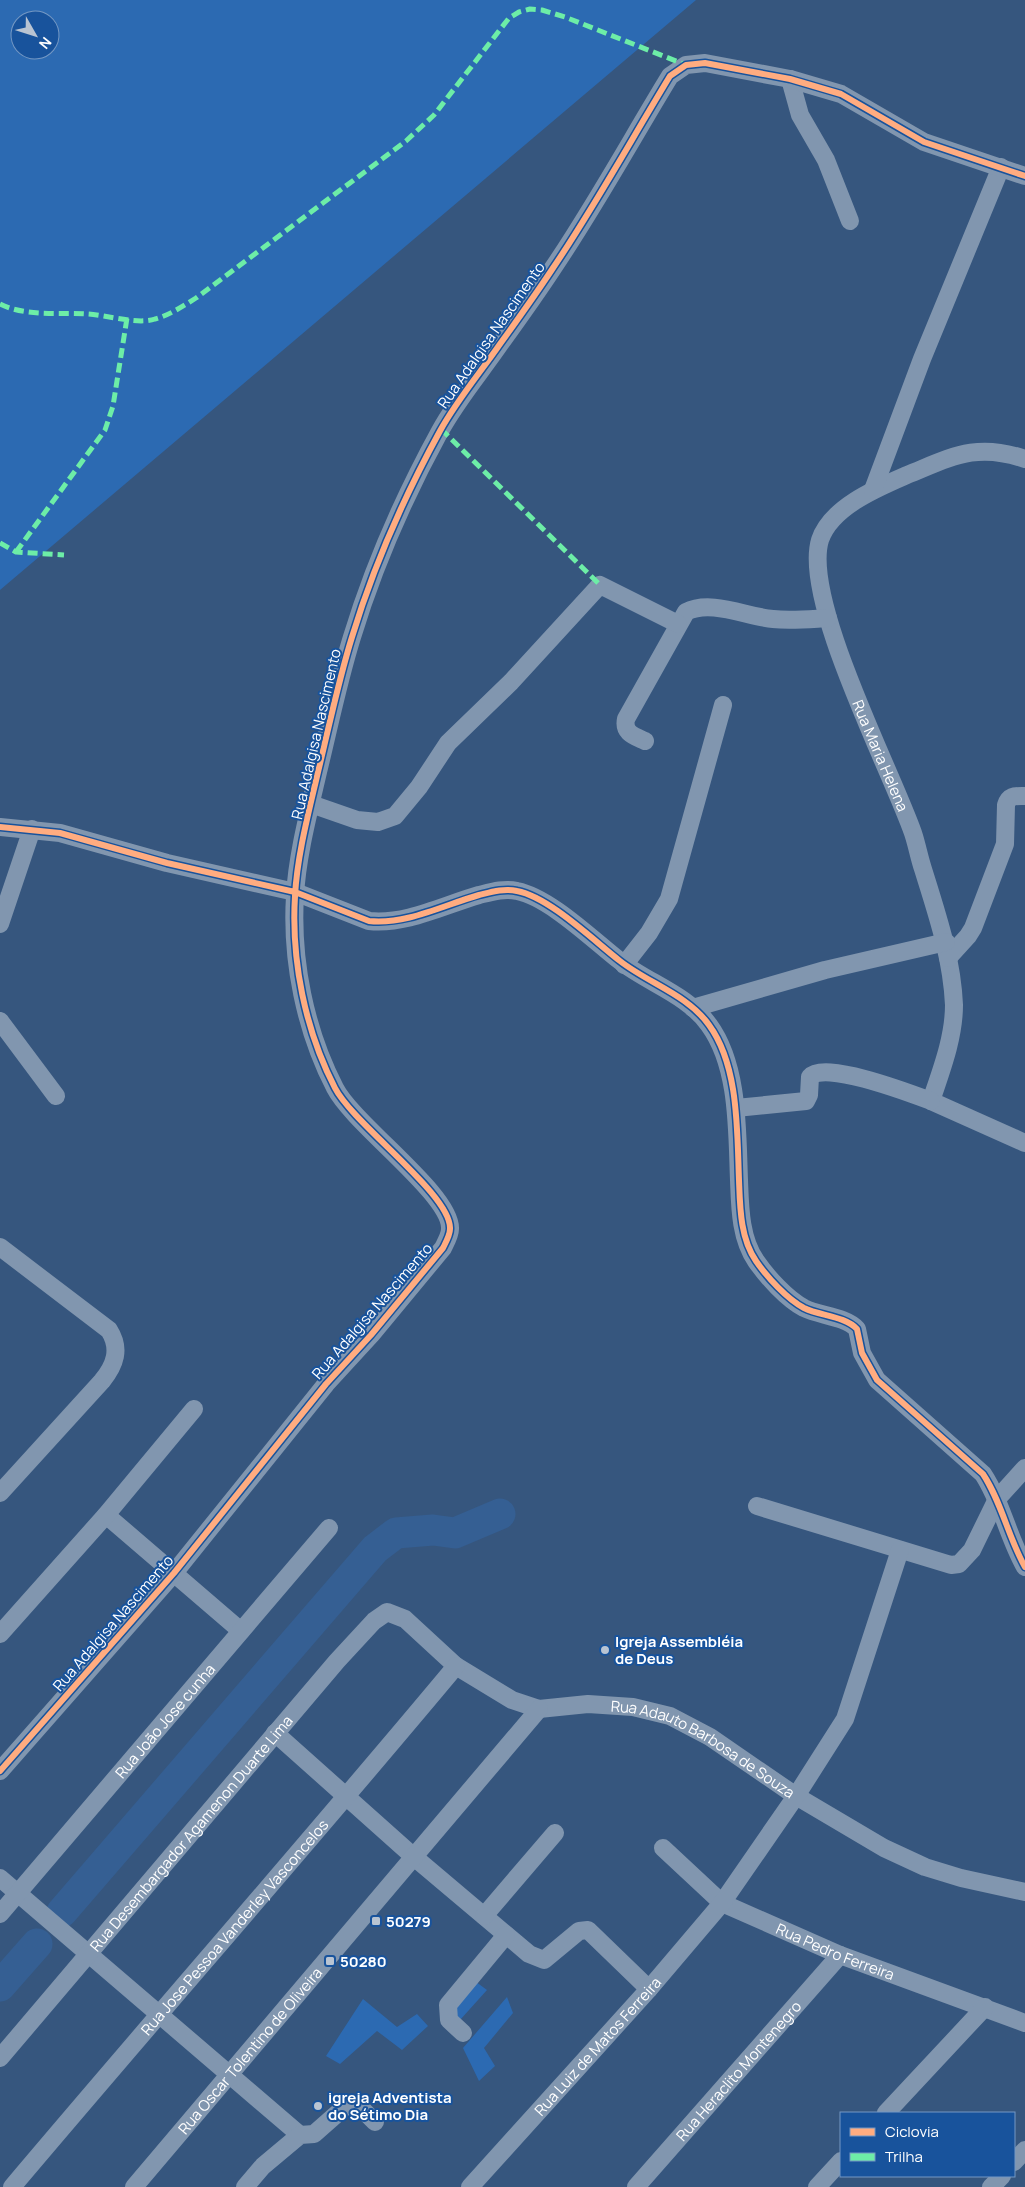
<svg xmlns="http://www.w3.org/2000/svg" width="1025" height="2187" font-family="Manrope,sans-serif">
<rect width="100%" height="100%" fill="#36567e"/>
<path fill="#2c6ab2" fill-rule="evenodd" d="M 0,0 L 696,0 L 0,590 ZM 20,20 L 50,20 L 50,50 L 20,50 Z
M 472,1979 L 487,1990 L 460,2020 L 450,2005 Z
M 507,1997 L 513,2013 L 484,2048 L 495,2066 L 479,2081 L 463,2048 Z
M 363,1999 L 397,2027 L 417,2014 L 428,2026 L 402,2050 L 377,2031 L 340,2064 L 326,2056 Z"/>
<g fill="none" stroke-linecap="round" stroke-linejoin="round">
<path stroke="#355f93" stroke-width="31" d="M 62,1912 L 375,1549 L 396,1533 L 433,1530 L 455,1533 L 500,1514
M 0,1986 L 37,1944"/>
<g stroke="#8196af" stroke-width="18">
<path d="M 790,79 L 800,115 L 826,160 L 850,221"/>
<path id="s1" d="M 1025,459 C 976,442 952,457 907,475 C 877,488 831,507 820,540 C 802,600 891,770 913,833 C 917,845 919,857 923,869 C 937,914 952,958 954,1005 C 954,1038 941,1071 931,1101 L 1025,1143"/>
<path d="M 873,490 L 922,359 L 1001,167"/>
<path d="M 645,741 C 634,736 623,733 626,719 L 686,612 C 711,599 747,617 773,619 C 791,621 810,619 828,618"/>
<path d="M 311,804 L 357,820 L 378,822 L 395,816 L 419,787 L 448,743 L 511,682 L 600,585 L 678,624"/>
<path d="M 0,827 L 60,833 L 167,863 L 295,892 L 369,921 C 406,925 444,905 479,895 C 491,892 504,888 517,891 C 549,897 593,940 620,961 C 648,983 688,995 709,1025 C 739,1066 737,1131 739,1180 C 740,1206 740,1238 756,1261 C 767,1277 787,1299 804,1308 C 820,1316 845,1316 857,1329 L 862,1353 L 877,1380 L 983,1474 C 1002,1503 1008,1537 1025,1567"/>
<path d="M 0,924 L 32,829"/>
<path d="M 948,958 L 968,936 L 973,928 L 1005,844 L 1006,805 C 1009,795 1015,796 1025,796"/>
<path d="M 624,965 L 649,933 L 669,899 L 723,705"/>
<path d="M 693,1008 L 825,970 L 946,942"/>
<path d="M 0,1021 L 56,1096"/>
<path d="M 736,1108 L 806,1101 L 809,1095 L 810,1077 C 824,1060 912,1094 931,1101"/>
<path d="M 0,1247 L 109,1330 C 121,1349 115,1365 102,1381 L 0,1493"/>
<path d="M 757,1506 L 951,1565 L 959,1564 L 972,1550 L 997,1499 L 1025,1468"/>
<path d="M 106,1515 L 241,1631"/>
<path d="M 0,1634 L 106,1515 L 194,1409"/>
<path d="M 275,1733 L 414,1857 L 529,1954 L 544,1960 L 579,1931 L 588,1930 L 649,1989"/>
<path d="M 0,1771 L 174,1573 L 326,1384 L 371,1335 L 443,1248 C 446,1242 450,1235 450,1229 C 452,1195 354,1125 335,1088 C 305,1030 291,960 295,896 C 297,856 309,811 318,772 C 329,727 338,682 352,637 C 373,568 405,495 440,431 C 457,400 480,373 500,344 C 518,319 536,294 553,268 C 595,206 631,140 670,76 L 686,65 L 705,63 L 790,79 L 841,94 L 924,142 L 1025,176"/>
<path id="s2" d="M 663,1848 L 722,1903 L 840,1955 L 1025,2023"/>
<path d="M 0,1878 L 300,2135"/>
<path id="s3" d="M 0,1914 L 329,1528"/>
<path d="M 484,1916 L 555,1833"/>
<path d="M 463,2033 L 449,2020 L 448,2005 L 506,1935"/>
<path id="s4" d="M 0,2058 L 337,1661 L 374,1621 L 387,1612 L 405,1619 L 456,1666 L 512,1700 L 539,1709 L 588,1704 L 633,1707 L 670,1716 L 710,1737 L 796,1796 L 884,1848 L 925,1867 L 961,1878 L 1025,1892"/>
<path d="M 886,2113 L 985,2007"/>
<path d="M 1014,2162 L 1025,2150"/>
<path id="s5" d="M 12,2187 C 159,2013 310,1841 456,1666"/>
<path id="s6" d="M 134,2187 L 539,1709"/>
<path d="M 245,2187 L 263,2166 L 300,2135 L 314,2134 L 348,2104 L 360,2107 L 375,2122"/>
<path id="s7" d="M 470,2187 L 649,1989 L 722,1903 L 796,1796 L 845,1719 L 900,1550"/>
<path id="s8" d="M 636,2187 L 840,1955"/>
<path d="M 817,2187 L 841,2161"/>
<path d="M 991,2187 L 1002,2176"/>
</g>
<path stroke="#6deda7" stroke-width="5" stroke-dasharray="10 5" stroke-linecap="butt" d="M 0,304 C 26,317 59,312 87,314 C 107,315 137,325 155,319 C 170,315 183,306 196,298 L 406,141 L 434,115 L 509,18 L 519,12 L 530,9 L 542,10 L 565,17 L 686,65
M 441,429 L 600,585
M 0,543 L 16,552 L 64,555
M 16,552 L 105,430 L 113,406 L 127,318"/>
<defs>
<path id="cycleway" d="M 0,827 L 60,833 L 167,863 L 295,892 L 369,921 C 406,925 444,905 479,895 C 491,892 504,888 517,891 C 549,897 593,940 620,961 C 648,983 688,995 709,1025 C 739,1066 737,1131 739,1180 C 740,1206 740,1238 756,1261 C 767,1277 787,1299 804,1308 C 820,1316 845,1316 857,1329 L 862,1353 L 877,1380 L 983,1474 C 1002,1503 1008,1537 1025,1567
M 0,1771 L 174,1573 L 326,1384 L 371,1335 L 443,1248 C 446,1242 450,1235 450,1229 C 452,1195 354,1125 335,1088 C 305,1030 291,960 295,896 C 297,856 309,811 318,772 C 329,727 338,682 352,637 C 373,568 405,495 440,431 C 457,400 480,373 500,344 C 518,319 536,294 553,268 C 595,206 631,140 670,76 L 686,65 L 705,63 L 790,79 L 841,94 L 924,142 L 1025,176"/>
</defs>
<use href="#cycleway" stroke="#18539c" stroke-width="9"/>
<use href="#cycleway" stroke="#ffac80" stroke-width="6"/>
</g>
<g fill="#b9c4d2" stroke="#18539c" stroke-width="2">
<circle cx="605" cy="1650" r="5"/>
<rect x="371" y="1916" width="10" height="10" rx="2.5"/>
<rect x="325" y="1956" width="10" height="10" rx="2.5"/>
<circle cx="318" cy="2106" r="5"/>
</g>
<g text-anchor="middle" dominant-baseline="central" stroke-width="4" stroke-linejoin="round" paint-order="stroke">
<g font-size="15" fill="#fff" stroke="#18539c">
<text transform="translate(491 335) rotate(-55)">Rua Adalgisa Nascimento</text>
<text transform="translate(316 734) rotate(-77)">Rua Adalgisa Nascimento</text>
<text stroke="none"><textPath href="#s1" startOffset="461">Rua Maria Helena</textPath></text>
<text transform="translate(372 1311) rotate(-49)">Rua Adalgisa Nascimento</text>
<text transform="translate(113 1623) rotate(-49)">Rua Adalgisa Nascimento</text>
<text stroke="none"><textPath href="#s3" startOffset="254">Rua João Jose cunha</textPath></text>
<text stroke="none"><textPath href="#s4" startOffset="949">Rua Adauto Barbosa de Souza</textPath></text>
<text stroke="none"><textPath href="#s4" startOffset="295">Rua Desembargador Agamenon Duarte Lima</textPath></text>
<text stroke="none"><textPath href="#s5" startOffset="342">Rua Jose Pessoa Vanderley Vasconcelos</textPath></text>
<text stroke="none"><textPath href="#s2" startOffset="204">Rua Pedro Ferreira</textPath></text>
<text stroke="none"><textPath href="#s7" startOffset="190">Rua Luiz de Matos Ferreira</textPath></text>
<text stroke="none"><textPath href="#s6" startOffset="179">Rua Oscar Tolentino de Oliveira</textPath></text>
<text stroke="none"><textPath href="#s8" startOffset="155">Rua Heraclito Montenegro</textPath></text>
</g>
<g font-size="15" font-weight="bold" fill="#fff" stroke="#18539c" text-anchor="start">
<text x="615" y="1641">Igreja Assembléia<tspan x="615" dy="17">de Deus</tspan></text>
<text x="386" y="1921">50279</text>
<text x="340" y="1961">50280</text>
<text x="328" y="2097">igreja Adventista<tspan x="328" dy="17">do Sétimo Dia</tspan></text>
</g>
</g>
<rect x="840" y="2112" width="175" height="65" fill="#18539c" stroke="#7498c4"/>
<rect x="850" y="2128" width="25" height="8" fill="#ffac80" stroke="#7498c4"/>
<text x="885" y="2137" font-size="15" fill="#ffffff">Ciclovia</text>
<rect x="850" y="2153" width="25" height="8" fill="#6deda7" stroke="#7498c4"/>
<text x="885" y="2162" font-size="15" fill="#ffffff">Trilha</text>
<g transform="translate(35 35) rotate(129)"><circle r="24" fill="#18539c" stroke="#7498c4"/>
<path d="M0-4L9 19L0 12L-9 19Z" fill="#b9c4d2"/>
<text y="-8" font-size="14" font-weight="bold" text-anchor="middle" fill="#ffffff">N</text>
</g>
</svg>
